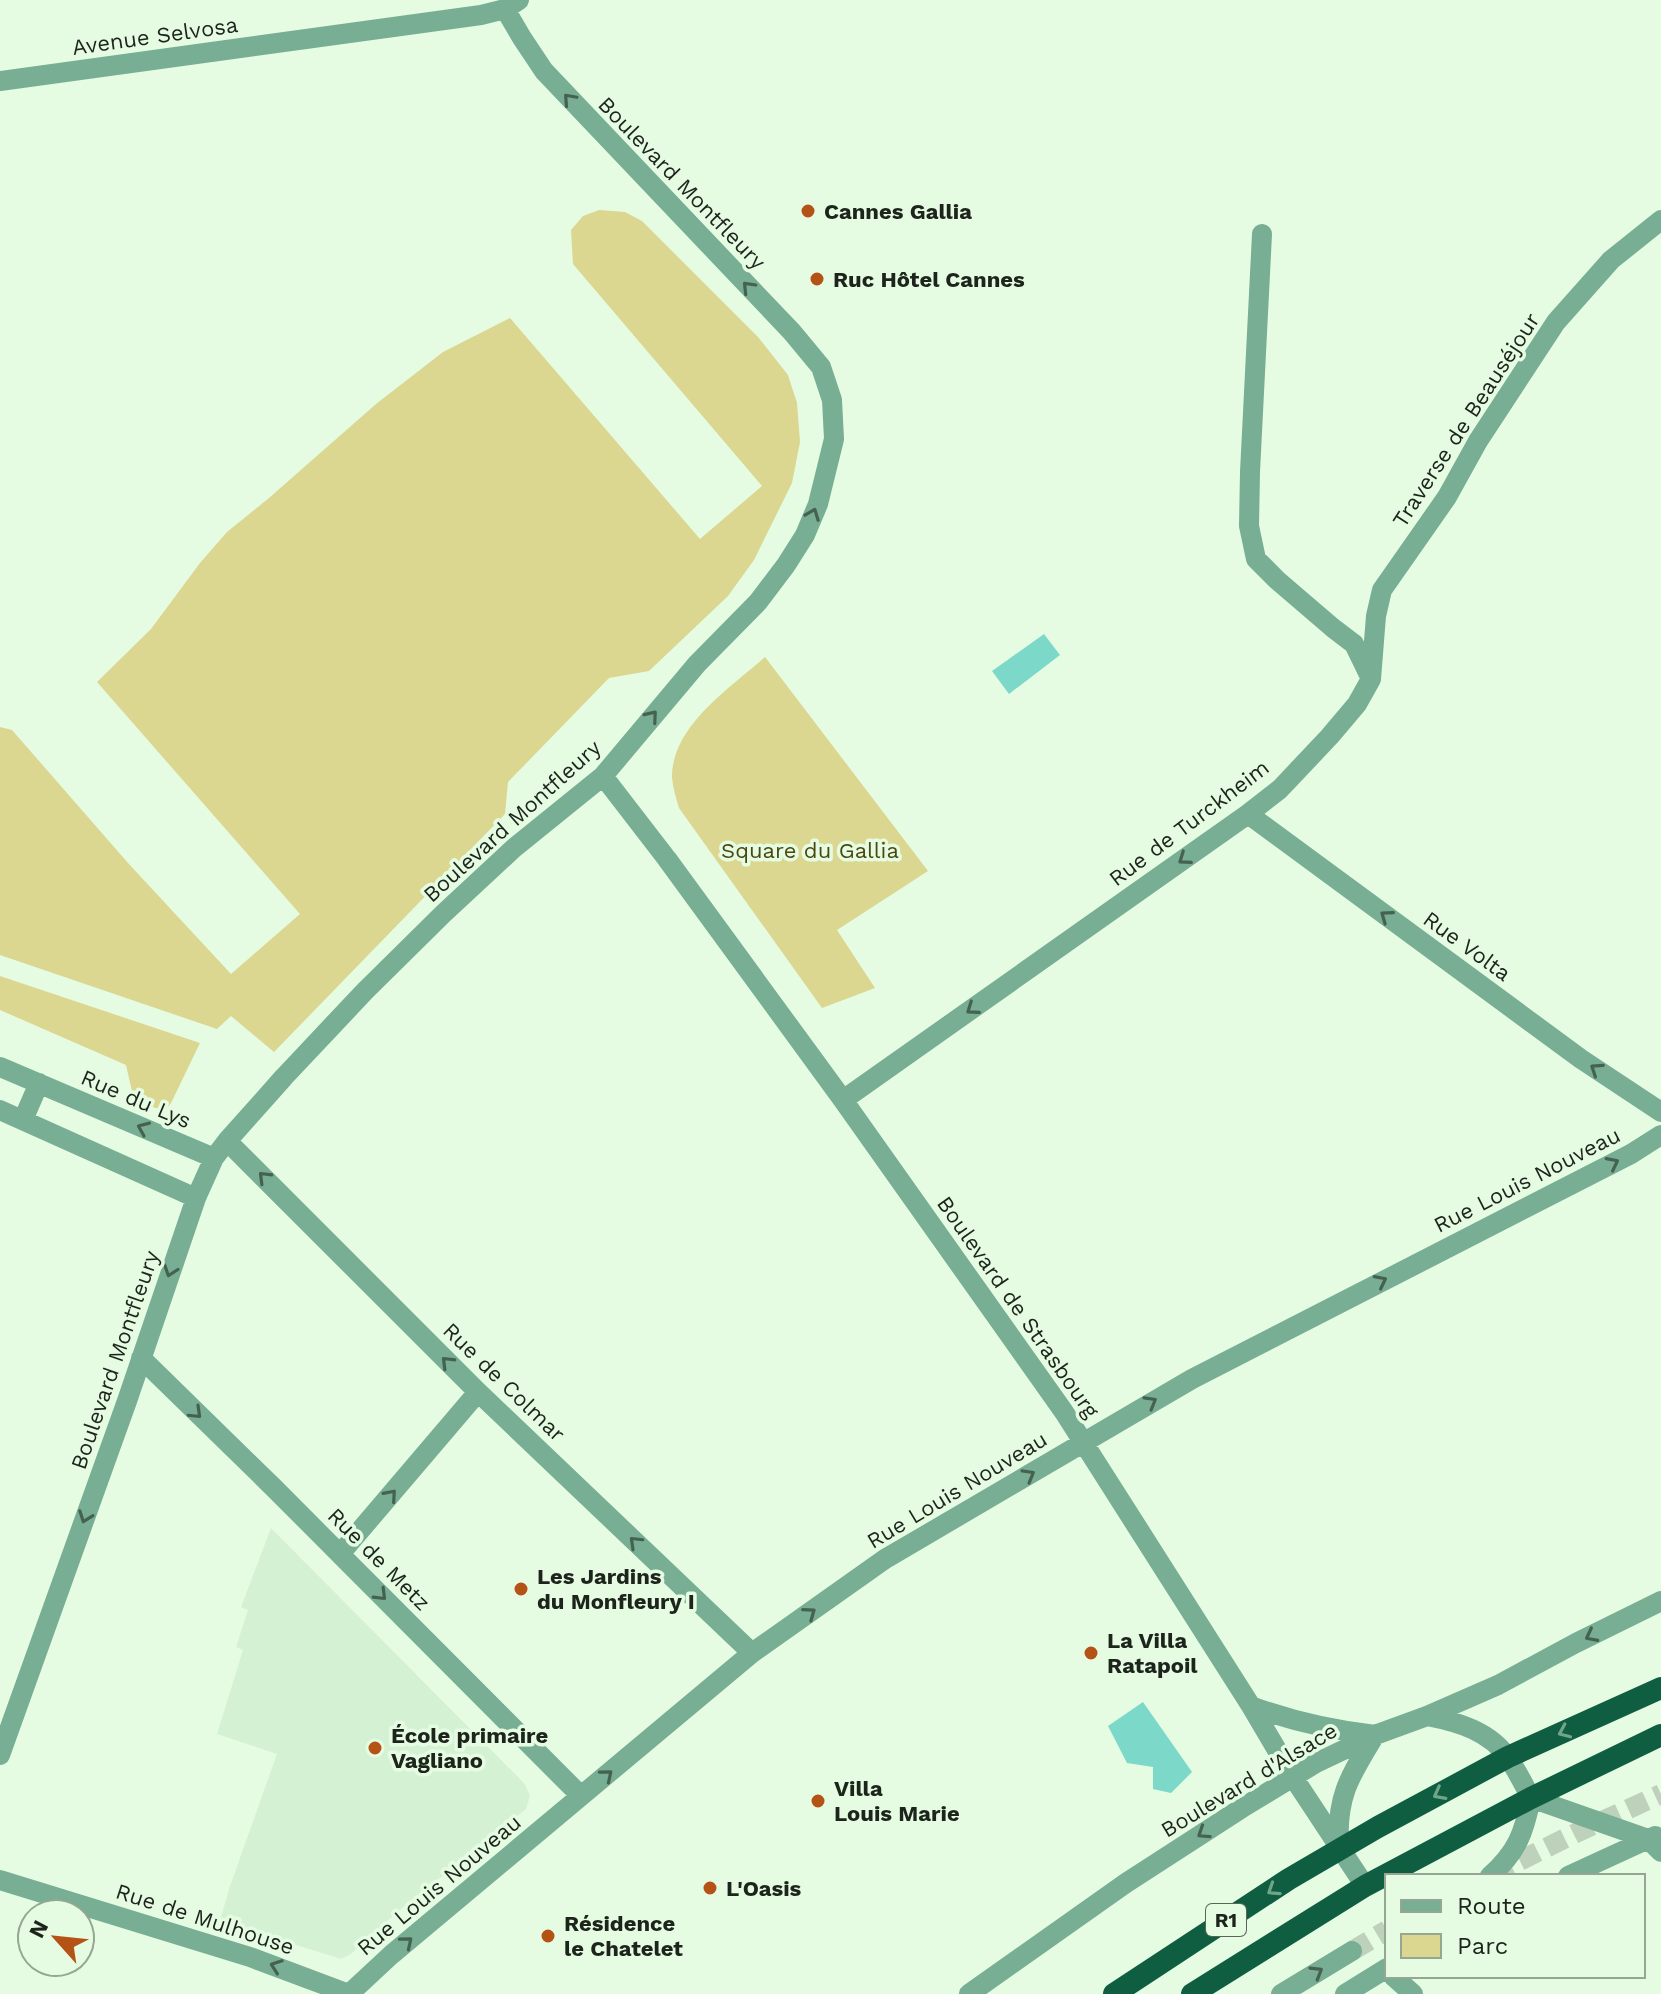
<svg xmlns="http://www.w3.org/2000/svg" width="1661" height="1994" font-family="'Work Sans',sans-serif">
<rect width="100%" height="100%" fill="#e5fce3"/>
<path fill="#d4f2d3" d="M 271,1528 L 525,1784 L 530,1796 L 526,1809 L 395,1914 L 351,1954 L 341,1959 L 220,1921 L 229,1889 L 277,1754 L 217,1734 L 243,1650 L 236,1647 L 248,1610 L 241,1607 Z"/>
<path fill="#dbd690" d="M 599,210 L 625,212 L 642,221 L 758,337 L 788,375 L 797,403 L 800,442 L 792,483 L 754,560 L 728,596 L 649,671 L 609,678 L 508,782 L 505,814 L 274,1052 L 231,1016 L 217,1029 L 0,955 L 0,727 L 12,730 L 128,863 L 231,974 L 300,914 L 97,682 L 151,629 L 200,563 L 227,532 L 269,498 L 376,404 L 443,352 L 510,318 L 700,539 L 762,486 L 573,264 L 571,230 L 583,216 Z
M 765,657 L 928,871 L 837,930 L 875,988 L 822,1008 L 679,808 C 676,798 673,788 672,778 C 671,726 730,688 765,657 Z
M 0,976 L 200,1043 L 171,1103 L 166,1109 L 156,1108 L 134,1100 L 126,1065 L 0,1010 Z"/>
<path fill="#7cd9ca" d="M 1044,634 L 1060,655 L 1009,694 L 992,671 Z
M 1143,1702 L 1192,1772 L 1171,1793 L 1153,1789 L 1153,1767 L 1127,1763 L 1108,1726 Z"/>
<g fill="none" stroke-linecap="round" stroke-linejoin="round">
<path stroke="#bdd1bb" stroke-width="20" stroke-dasharray="20 10" stroke-linecap="butt" d="M 1493,1874 L 1574,1834 L 1661,1794
M 1352,1951 L 1387,1930"/>
<path stroke="#78ae94" stroke-width="20" d="M 0,81 L 481,15 L 505,9 L 519,0
M 1262,234 L 1250,472 L 1249,526 L 1256,559 L 1277,580 L 1333,628 L 1354,644 L 1371,679
M 603,776 L 667,859 L 843,1100 L 1064,1412 L 1251,1706 L 1293,1777 L 1365,1886
M 1248,814 L 1581,1059 L 1661,1112
M 0,1067 L 214,1158
M 843,1100 L 1248,814 L 1280,789 L 1330,736 L 1357,704 L 1371,679 L 1376,616 L 1382,590 L 1447,497 L 1478,441 L 1556,322 L 1611,260 L 1661,220
M 0,1110 L 196,1198
M 23,1120 L 39,1083
M 227,1141 L 478,1392 L 752,1653
M 141,1358 L 273,1487 L 581,1796
M 340,1554 L 478,1392
M 1251,1706 C 1291,1721 1332,1730 1375,1735
M 1427,1716 C 1458,1722 1490,1731 1509,1759 C 1517,1771 1524,1785 1531,1798 C 1524,1833 1517,1852 1490,1876
M 0,1755 L 127,1401 L 196,1198 L 214,1158 L 227,1141 L 284,1077 L 365,991 L 444,913 L 514,848 L 603,776 L 697,664 L 758,602 L 786,565 L 805,535 L 818,504 L 834,439 L 832,400 L 821,367 L 792,332 L 544,71 L 522,38 L 505,9
M 1531,1798 L 1648,1839 L 1661,1852
M 1339,1846 C 1336,1796 1350,1776 1375,1735
M 1568,1876 L 1655,1836
M 0,1880 L 250,1957 L 349,1994
M 1393,1976 L 1413,1994
M 349,1994 L 391,1955 L 752,1653 L 885,1559 L 1192,1379 L 1631,1154 L 1661,1135
M 969,1994 L 1126,1883 L 1242,1808 L 1316,1763 L 1375,1735 L 1427,1716 L 1498,1685 L 1576,1643 L 1661,1601
M 1281,1994 L 1352,1951
M 1345,1994 L 1387,1968"/>
<path stroke="#105e42" stroke-width="22" d="M 1114,1994 L 1289,1879 L 1378,1827 L 1508,1757 L 1661,1688
M 1192,1994 L 1365,1886 L 1531,1798 L 1661,1735"/>
</g>
<defs><path id="oneway-chevron" d="M-2-3.5L2.5 0L-2 3.5" fill="none" stroke-width="1.6" stroke-linecap="round" stroke-linejoin="round" transform="scale(2)"/></defs>
<g stroke="#456251">
<use href="#oneway-chevron" transform="translate(569 99) rotate(-132)"/>
<use href="#oneway-chevron" transform="translate(748 287) rotate(-134)"/>
<use href="#oneway-chevron" transform="translate(813 514) rotate(-69)"/>
<use href="#oneway-chevron" transform="translate(652 716) rotate(-50)"/>
<use href="#oneway-chevron" transform="translate(1184 859) rotate(145)"/>
<use href="#oneway-chevron" transform="translate(1386 916) rotate(-144)"/>
<use href="#oneway-chevron" transform="translate(972 1009) rotate(145)"/>
<use href="#oneway-chevron" transform="translate(1596 1069) rotate(-146)"/>
<use href="#oneway-chevron" transform="translate(143 1128) rotate(-157)"/>
<use href="#oneway-chevron" transform="translate(1613 1163) rotate(-27)"/>
<use href="#oneway-chevron" transform="translate(264 1177) rotate(-135)"/>
<use href="#oneway-chevron" transform="translate(170 1271) rotate(109)"/>
<use href="#oneway-chevron" transform="translate(1381 1281) rotate(-27)"/>
<use href="#oneway-chevron" transform="translate(447 1362) rotate(-135)"/>
<use href="#oneway-chevron" transform="translate(1151 1402) rotate(-30)"/>
<use href="#oneway-chevron" transform="translate(196 1413) rotate(44)"/>
<use href="#oneway-chevron" transform="translate(1029 1475) rotate(-30)"/>
<use href="#oneway-chevron" transform="translate(391 1495) rotate(-49)"/>
<use href="#oneway-chevron" transform="translate(85 1517) rotate(110)"/>
<use href="#oneway-chevron" transform="translate(635 1542) rotate(-136)"/>
<use href="#oneway-chevron" transform="translate(381 1595) rotate(45)"/>
<use href="#oneway-chevron" transform="translate(810 1613) rotate(-36)"/>
<use href="#oneway-chevron" transform="translate(1591 1636) rotate(153)"/>
<use href="#oneway-chevron" transform="translate(607 1775) rotate(-40)"/>
<use href="#oneway-chevron" transform="translate(1203 1833) rotate(147)"/>
<use href="#oneway-chevron" transform="translate(407 1942) rotate(-40)"/>
<use href="#oneway-chevron" transform="translate(276 1966) rotate(-160)"/>
<use href="#oneway-chevron" transform="translate(1317 1972) rotate(-31)"/>
</g>
<g stroke="#70a58a">
<use href="#oneway-chevron" transform="translate(1564 1732) rotate(156)"/>
<use href="#oneway-chevron" transform="translate(1439 1794) rotate(152)"/>
<use href="#oneway-chevron" transform="translate(1273 1890) rotate(147)"/>
</g>
<g fill="#b55316" stroke="#e5fce3" stroke-width="3">
<circle cx="808" cy="211" r="8"/>
<circle cx="817" cy="279" r="8"/>
<circle cx="521" cy="1589" r="8"/>
<circle cx="1091" cy="1653" r="8"/>
<circle cx="375" cy="1748" r="8"/>
<circle cx="818" cy="1801" r="8"/>
<circle cx="710" cy="1888" r="8"/>
<circle cx="548" cy="1936" r="8"/>
</g>
<g text-anchor="middle" dominant-baseline="central" stroke-width="7" stroke-linejoin="round" paint-order="stroke">
<rect fill="#e5fce3" stroke="#586557" stroke-width="2" x="1206" y="1904" width="40" height="32" rx="6"/>
<g font-size="20" font-weight="bold" fill="#1c241b">
<text x="1226" y="1920">R1</text>
</g>
<g font-size="22" fill="#1c241b" stroke="#e5fce3">
<text transform="translate(155 36) rotate(-8)">Avenue Selvosa</text>
<text transform="translate(682 183) rotate(46)">Boulevard Montfleury</text>
<text transform="translate(1466 420) rotate(-57)">Traverse de Beauséjour</text>
<text transform="translate(512 821) rotate(-42)">Boulevard Montfleury</text>
<text transform="translate(1189 823) rotate(-37)">Rue de Turckheim</text>
<text transform="translate(1467 946) rotate(36)">Rue Volta</text>
<text transform="translate(136 1099) rotate(23)">Rue du Lys</text>
<text transform="translate(1527 1180) rotate(-27)">Rue Louis Nouveau</text>
<text transform="translate(1018 1307) rotate(55)">Boulevard de Strasbourg</text>
<text transform="translate(115 1360) rotate(-71)">Boulevard Montfleury</text>
<text transform="translate(504 1382) rotate(44)">Rue de Colmar</text>
<text transform="translate(957 1490) rotate(-31)">Rue Louis Nouveau</text>
<text transform="translate(379 1559) rotate(45)">Rue de Metz</text>
<text transform="translate(1249 1780) rotate(-31)">Boulevard d'Alsace</text>
<text transform="translate(439 1885) rotate(-40)">Rue Louis Nouveau</text>
<text transform="translate(205 1919) rotate(18)">Rue de Mulhouse</text>
</g>
<g font-size="22" font-weight="bold" fill="#1c241b" stroke="#e5fce3" text-anchor="start">
<text x="824" y="211">Cannes Gallia</text>
<text x="833" y="279">Ruc Hôtel Cannes</text>
<text x="537" y="1576">Les Jardins<tspan x="537" dy="25">du Monfleury I</tspan></text>
<text x="1107" y="1640">La Villa<tspan x="1107" dy="25">Ratapoil</tspan></text>
<text x="391" y="1735">École primaire<tspan x="391" dy="25">Vagliano</tspan></text>
<text x="834" y="1788">Villa<tspan x="834" dy="25">Louis Marie</tspan></text>
<text x="726" y="1888">L'Oasis</text>
<text x="564" y="1923">Résidence<tspan x="564" dy="25">le Chatelet</tspan></text>
</g>
<g font-size="22" fill="#4b4711" stroke="#e5fce3">
<text x="810" y="850">Square du Gallia</text>
</g>
</g>
<rect x="1385" y="1874" width="260" height="104" fill="#e5fce3" stroke="#95a693" stroke-width="2"/>
<rect x="1401" y="1900" width="40" height="12" fill="#78ae94" stroke="#95a693" stroke-width="2"/>
<text x="1457" y="1914" font-size="24" fill="#1c241b">Route</text>
<rect x="1401" y="1934" width="40" height="24" fill="#dbd690" stroke="#95a693" stroke-width="2"/>
<text x="1457" y="1954" font-size="24" fill="#1c241b">Parc</text>
<g transform="translate(56 1938) rotate(297)"><circle r="38" fill="#e5fce3" stroke="#95a693" stroke-width="2"/>
<path d="M0-6L14 30L0 20L-14 30Z" fill="#b55316"/>
<text y="-12" font-size="22" font-weight="bold" text-anchor="middle" fill="#1c241b">N</text>
</g>
</svg>
